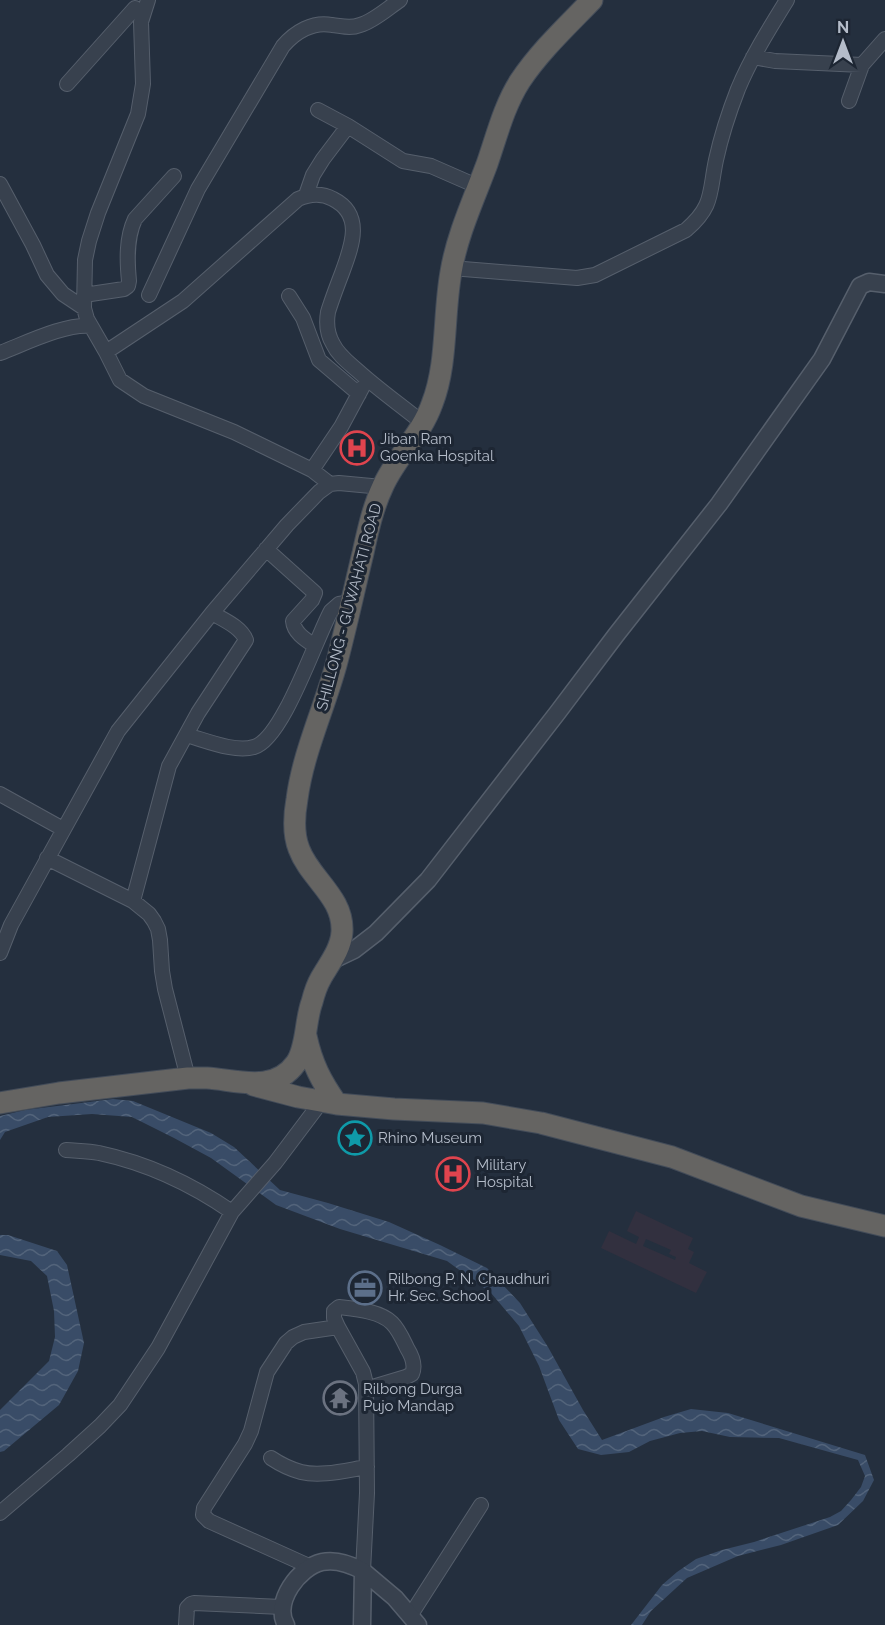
<svg xmlns="http://www.w3.org/2000/svg" width="885" height="1625" font-family="Raleway,sans-serif">
<defs>
<pattern id="water-waves" width="16" height="10" patternUnits="userSpaceOnUse" patternTransform="scale(1.5)"><rect width="16" height="10" fill="#394c67"/><path d="M0 5q4-4 8 0t8 0" fill="none" stroke="#53647b"/></pattern>
</defs>
<rect width="100%" height="100%" fill="#242f3e"/>
<path fill="#32303f" fill-rule="evenodd" d="M 636,1211 L 693,1238 L 688,1249 L 694,1252 L 689,1263 L 707,1272 L 696,1293 L 601,1248 L 609,1231 L 636,1244 L 639,1237 L 627,1231 ZM 646,1239 L 671,1250 L 669,1254 L 676,1257 L 675,1260 L 643,1246 Z"/>
<path fill="url(#water-waves)" d="M 113,1099 L 133,1101 L 211,1133 L 234,1147 L 280,1190 L 328,1203 L 389,1222 L 440,1245 L 487,1268 L 520,1303 L 548,1347 L 583,1410 L 602,1440 L 664,1417 L 691,1409 L 728,1413 L 865,1455 L 874,1480 L 863,1501 L 838,1525 L 781,1545 L 738,1556 L 687,1578 L 651,1611 L 642,1625 L 631,1625 L 662,1585 L 677,1572 L 696,1559 L 722,1550 L 754,1542 L 830,1517 L 841,1511 L 851,1500 L 861,1487 L 865,1476 L 858,1460 L 779,1438 L 730,1437 L 702,1431 L 680,1433 L 650,1441 L 629,1452 L 601,1455 L 578,1449 L 559,1420 L 539,1366 L 519,1326 L 491,1293 L 447,1261 L 340,1229 L 276,1205 L 211,1158 L 174,1138 L 132,1117 L 92,1114 L 48,1117 L 5,1132 L 0,1140 L 0,1116 L 25,1110 Z
M 0,1235 L 8,1235 L 57,1251 L 67,1265 L 84,1343 L 78,1371 L 59,1405 L 4,1451 L 0,1452 L 0,1410 L 49,1361 L 55,1337 L 54,1311 L 47,1276 L 31,1261 L 0,1255 Z"/>
<g fill="none" stroke-linecap="round" stroke-linejoin="round">
<defs>
<path id="minor" d="M 148,0 L 141,22 L 143,84 L 138,114 L 98,213 L 89,241 L 85,260 L 84,308 L 87,319 L 106,352 L 183,301 L 298,199 C 309,194 322,193 333,199 C 365,215 351,248 342,273 C 337,286 332,299 328,312 C 326,324 327,334 333,344 C 338,355 349,363 358,371 C 379,390 402,406 424,424
M 753,57 L 775,61 L 862,65
M 67,84 L 135,8
M 849,101 L 862,65 L 885,39
M 318,110 L 348,126 L 403,161 L 431,166 L 479,187
M 0,184 L 33,245 L 47,275 L 63,294 L 84,308
M 306,195 L 313,175 L 323,159 L 348,126
M 451,268 L 577,278 L 595,275 L 686,230 C 714,206 709,193 716,160 C 721,137 729,112 738,89 C 751,58 769,29 787,0
M 84,295 L 124,289 L 128,286 L 129,281 C 127,261 126,238 135,219 L 174,176
M 149,295 L 198,189 L 283,46 C 295,32 313,21 332,25 C 342,26 350,29 360,25 C 374,21 388,8 400,0
M 289,296 L 303,318 L 319,360 L 359,394
M 106,352 L 120,380 L 144,396 L 234,432 L 312,470 L 330,484
M 0,353 C 24,344 66,323 91,326
M 312,470 L 341,427 L 362,388
M 266,549 L 315,593 L 312,600 L 293,621 C 294,633 306,640 315,646
M 186,735 C 205,740 235,753 254,747 C 283,739 316,638 331,611 L 339,604 L 351,602
M 0,794 L 63,829
M 47,858 L 133,901 L 149,914 L 154,921 L 158,929 L 160,940 L 162,971 L 165,989 L 188,1078
M 133,901 L 169,766 L 198,713 L 246,640 C 241,627 224,620 212,613
M 0,953 L 11,925 L 118,731 L 212,613 L 287,525 L 319,492 L 330,484 L 339,483 L 382,487
M 66,1150 C 77,1151 88,1151 99,1153 C 146,1163 193,1185 232,1212
M 338,1327 L 363,1372 L 366,1384 L 367,1493 L 363,1571
M 271,1458 C 280,1464 290,1469 301,1472 C 321,1477 347,1470 367,1467
M 0,1513 L 68,1455 L 100,1426 L 120,1405 L 158,1348 L 232,1212 L 275,1163 L 321,1102
M 311,1567 L 209,1521 L 203,1515 L 204,1508 L 245,1444 L 251,1431 L 267,1372 L 286,1343 L 293,1337 L 304,1332 L 338,1327 L 334,1318 L 334,1311 L 339,1307 C 355,1309 380,1311 392,1323 C 399,1330 403,1340 407,1348 C 412,1356 416,1365 412,1374 L 406,1377 L 366,1389
M 410,1616 L 481,1505
M 186,1625 L 187,1608 L 191,1604 L 194,1603 L 282,1607"/>
<path id="tertiary" d="M 331,961 L 354,950 L 376,933 L 428,880 L 558,712 L 616,635 L 719,504 L 822,359 L 860,286 L 869,282 L 885,284
M 286,1625 C 273,1602 299,1567 322,1562 C 336,1559 350,1564 363,1571
M 362,1625 L 363,1571 L 395,1598 L 418,1625"/>
<path id="trunk" d="M 306,1036 C 312,1064 321,1081 337,1104 L 394,1109 L 483,1113 L 541,1123 L 672,1157 L 801,1206 L 885,1226
M 253,1085 L 298,1097 L 337,1104
M 0,1103 L 59,1093 L 188,1078 C 194,1078 201,1078 207,1078 C 237,1080 274,1094 296,1063 C 307,1048 305,1020 312,1002 C 314,994 317,985 321,978 C 329,964 341,949 342,932 C 344,897 310,879 299,849 C 293,834 294,816 297,799 C 303,753 324,709 336,665 C 346,628 354,590 363,553 C 368,530 373,507 383,486 C 396,457 421,435 432,404 C 448,363 443,316 451,272 C 457,235 474,199 487,164 C 497,135 504,106 520,81 C 540,51 567,26 592,0"/>
</defs>
<use href="#minor" stroke="#565f6c" stroke-width="16"/>
<use href="#tertiary" stroke="#565f6c" stroke-width="19"/>
<use href="#trunk" stroke="#434c59" stroke-width="23"/>
<use href="#minor" stroke="#38414e" stroke-width="14"/>
<use href="#tertiary" stroke="#38414e" stroke-width="16"/>
<use href="#trunk" stroke="#656462" stroke-width="21"/>
</g>
<defs>
<symbol id="hospital-ring" viewBox="-11 -11 22 22"><circle r="9.5" fill="#1d2633" stroke="#e0444e" stroke-width="1.5"/><path d="M-5-5h3v3.5h4V-5h3V5h-3V1.5h-4V5h-3Z" fill="#e0444e"/></symbol>
<symbol id="sight-ring" viewBox="-11 -11 22 22"><circle r="9.5" fill="#1d2633" stroke="#0f9aa8" stroke-width="1.5"/><path d="M0-6L1.8-2.2L6-1.7L2.9 1.2L3.7 5.4L0 3.3L-3.7 5.4L-2.9 1.2L-6-1.7L-1.8-2.2Z" fill="#0f9aa8"/></symbol>
<symbol id="office-ring" viewBox="-11 -11 22 22"><circle r="9.5" fill="#1d2633" stroke="#5c6f8a" stroke-width="1.5"/><path d="M-6-3h4V-5.5h4V-3h4V5H-6ZM-1-4.5V-3h2v-1.5ZM-6 0V1H6V0Z" fill="#5c6f8a"/></symbol>
<symbol id="temple-ring" viewBox="-11 -11 22 22"><circle r="9.5" fill="#1d2633" stroke="#6b7280" stroke-width="1.5"/><path d="M0-6L5-2H3V0L6.5 2.5H4V6H1.5V3h-3V6H-4V2.5H-6.5L-3 0V-2H-5Z" fill="#6b7280"/></symbol>
</defs>
<g fill-rule="evenodd">
<use href="#hospital-ring" x="338" y="429" width="38" height="38"/>
<use href="#sight-ring" x="336" y="1119" width="38" height="38"/>
<use href="#hospital-ring" x="434" y="1155" width="38" height="38"/>
<use href="#office-ring" x="346" y="1269" width="38" height="38"/>
<use href="#temple-ring" x="321" y="1379" width="38" height="38"/>
</g>
<g text-anchor="middle" dominant-baseline="central" stroke-width="6" stroke-linejoin="round" paint-order="stroke">
<g font-size="15" fill="#b4bcc9" stroke="#1d2633" text-anchor="start">
<text x="380" y="439">Jiban Ram<tspan x="380" dy="17">Goenka Hospital</tspan></text>
<text x="378" y="1138">Rhino Museum</text>
<text x="476" y="1165">Military<tspan x="476" dy="17">Hospital</tspan></text>
<text x="388" y="1279">Rilbong P. N. Chaudhuri<tspan x="388" dy="17">Hr. Sec. School</tspan></text>
<text x="363" y="1389">Rilbong Durga<tspan x="363" dy="17">Pujo Mandap</tspan></text>
</g>
<g font-size="15" fill="#b4bcc9" stroke="#1d2633">
<text transform="translate(349 607) rotate(-75)">SHILLONG - GUWAHATI ROAD</text>
</g>
</g>
<g transform="translate(843 42)" stroke="#1d2633" stroke-width="4.5" paint-order="stroke">
<path d="M0-4.5L10 22L0 15L-10 22Z" fill="#b4bcc9"/>
<text y="-9" font-size="16" font-weight="bold" text-anchor="middle" fill="#b4bcc9">N</text>
</g>
</svg>
